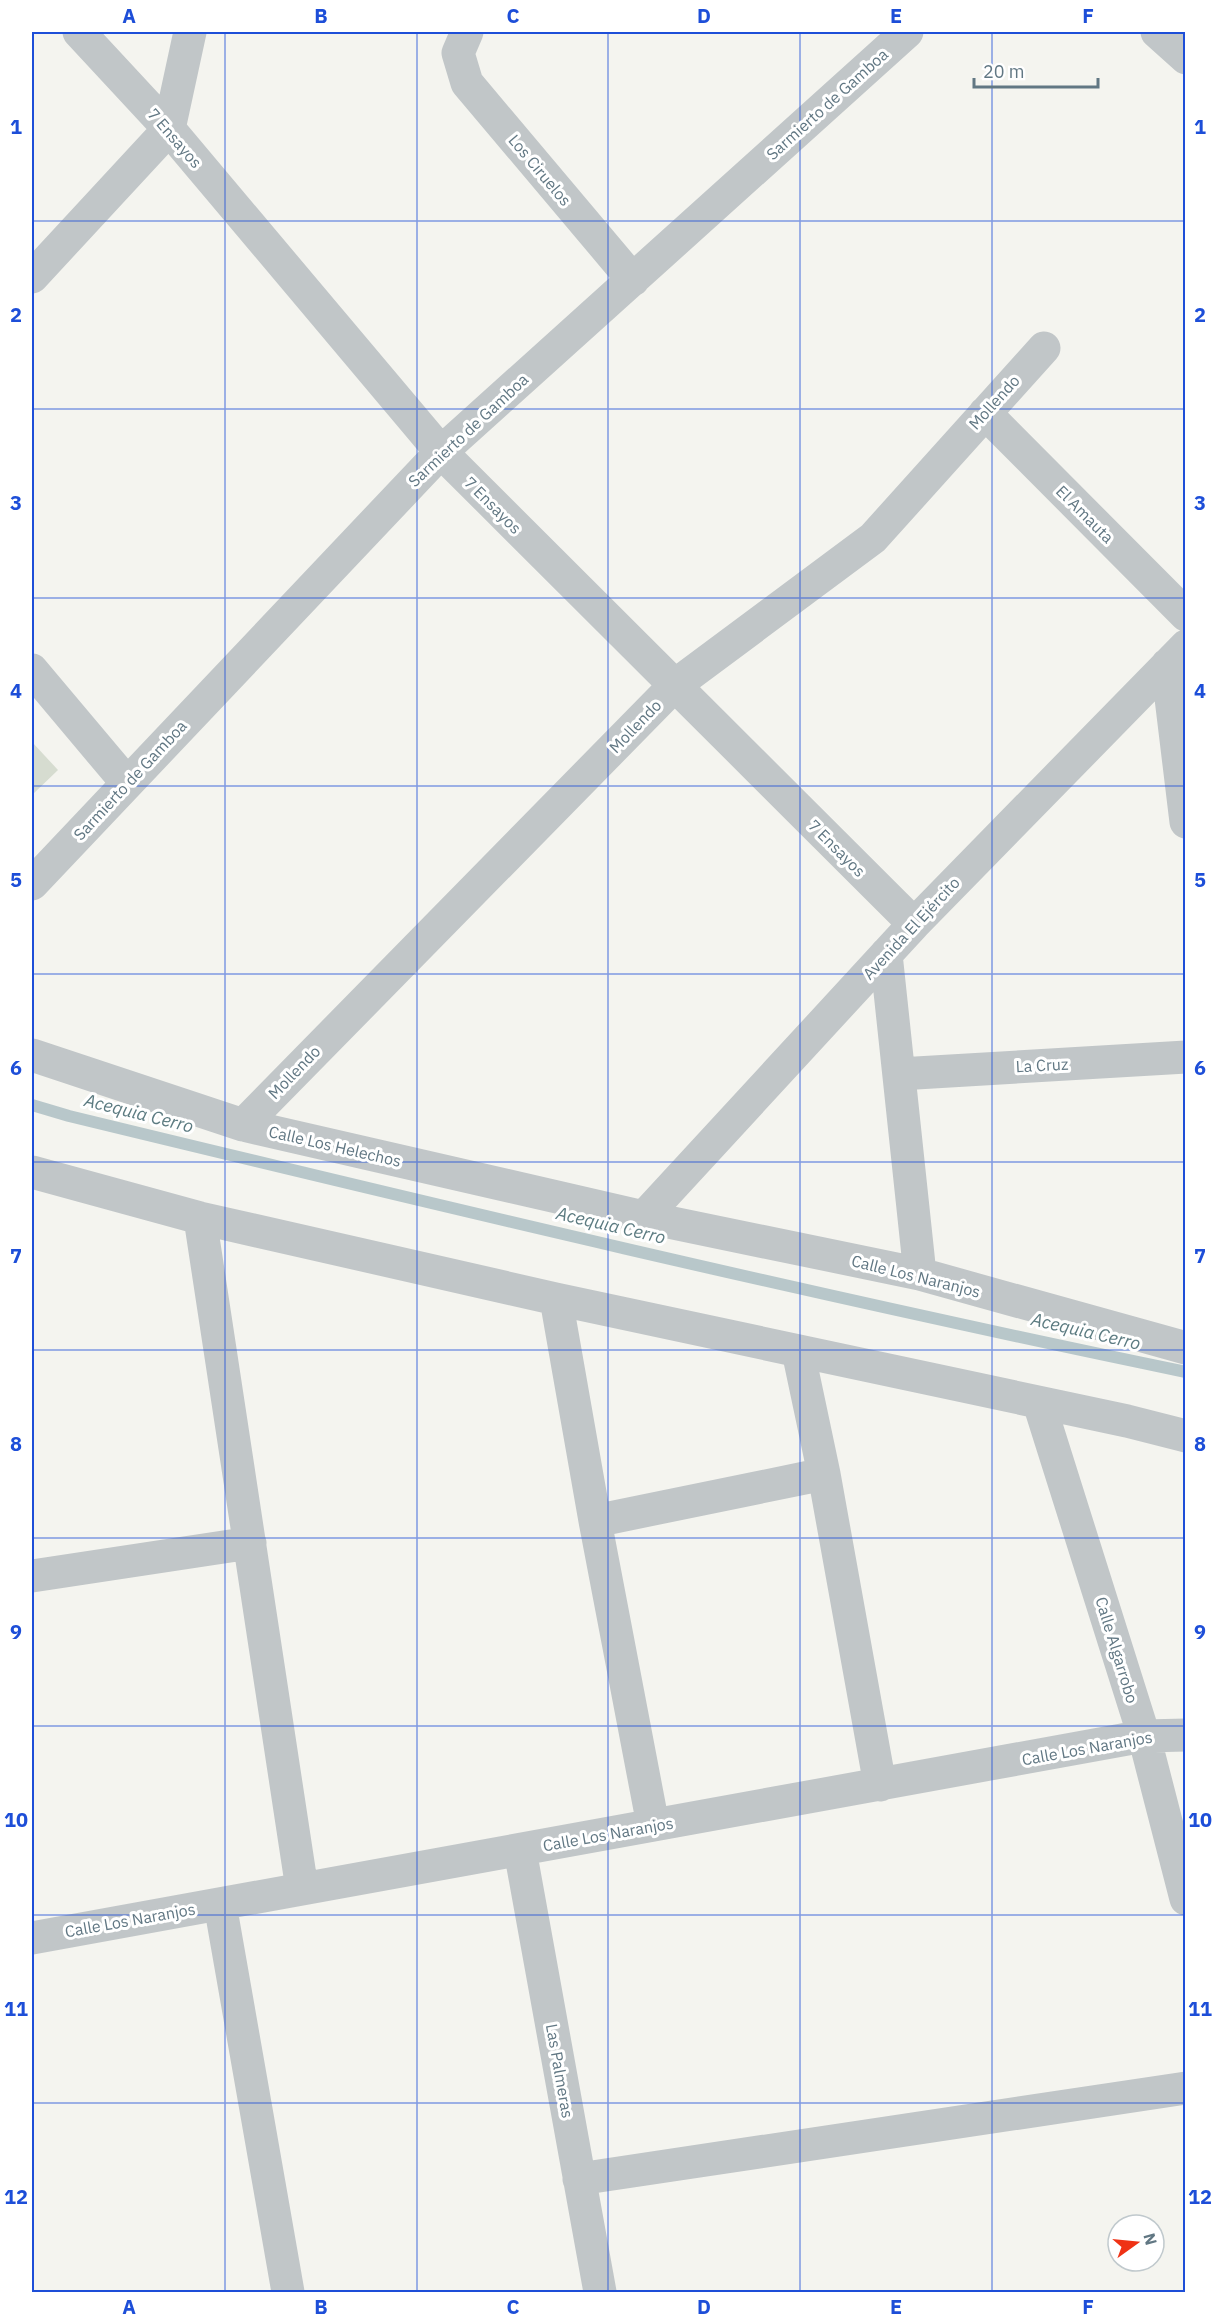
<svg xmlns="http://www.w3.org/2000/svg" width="1217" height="2324" font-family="'IBM Plex Sans',sans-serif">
<rect width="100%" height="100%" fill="#f4f4ef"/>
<path fill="#d6dcd0" d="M 32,742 L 58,770 L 32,795 Z"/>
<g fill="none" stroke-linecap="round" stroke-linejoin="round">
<path stroke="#b8c7ca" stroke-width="12" d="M 32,1105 L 69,1116 C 440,1206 812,1295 1186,1372"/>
<path stroke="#c1c6c8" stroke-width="33" d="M 79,32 L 169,129 L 441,452 L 914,924
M 467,32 L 458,53 L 467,83 L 633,280
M 1157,32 L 1186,58
M 32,277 L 169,129 L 190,32
M 985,413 L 1186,615
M 1167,665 L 1186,822
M 32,670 L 127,783
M 32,884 L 441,452 L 907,32
M 886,954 L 920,1274
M 32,1055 L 243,1125 L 644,1217 L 920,1274 L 1186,1348
M 899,1074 L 1186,1057
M 243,1125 L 674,686 L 873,538 L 1044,348
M 32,1172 L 200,1218 L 556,1299 L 1127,1421 L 1186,1436
M 644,1217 L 914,924 L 1186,646
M 200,1218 L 302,1889
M 556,1299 L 595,1521 L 653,1825
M 798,1351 L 824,1474 L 880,1785
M 1039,1403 L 1144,1736 L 1186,1899
M 595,1521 L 824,1474
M 32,1576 L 250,1543
M 520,1850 L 600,2292
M 220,1904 L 288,2292
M 32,1938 L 1144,1736 L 1186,1735
M 579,2179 L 1186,2088"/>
</g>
<path fill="none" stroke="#1d4ed8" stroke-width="1.5" stroke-opacity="0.55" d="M 225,32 L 225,2292M 417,32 L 417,2292M 608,32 L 608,2292M 800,32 L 800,2292M 992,32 L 992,2292M 32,221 L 1186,221M 32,409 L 1186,409M 32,598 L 1186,598M 32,786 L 1186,786M 32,974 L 1186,974M 32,1162 L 1186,1162M 32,1350 L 1186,1350M 32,1538 L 1186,1538M 32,1726 L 1186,1726M 32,1915 L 1186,1915M 32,2103 L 1186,2103"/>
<g text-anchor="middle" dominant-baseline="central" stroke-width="6" stroke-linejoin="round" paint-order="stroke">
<g font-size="16" fill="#617783" stroke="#fff">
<text transform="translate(827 104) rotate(-42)">Sarmierto de Gamboa</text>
<text transform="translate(175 138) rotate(49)">7 Ensayos</text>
<text transform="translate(540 170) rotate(50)">Los Ciruelos</text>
<text transform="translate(994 402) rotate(-48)">Mollendo</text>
<text transform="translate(468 430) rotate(-43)">Sarmierto de Gamboa</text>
<text transform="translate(493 505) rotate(45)">7 Ensayos</text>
<text transform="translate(1085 514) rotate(45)">El Amauta</text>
<text transform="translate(635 726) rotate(-46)">Mollendo</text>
<text transform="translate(130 780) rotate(-47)">Sarmierto de Gamboa</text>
<text transform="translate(837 848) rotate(45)">7 Ensayos</text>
<text transform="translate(911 928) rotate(-47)">Avenida El Ejército</text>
<text transform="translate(1042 1065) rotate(-3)">La Cruz</text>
<text transform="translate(294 1072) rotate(-46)">Mollendo</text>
<text transform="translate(335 1146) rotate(13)">Calle Los Helechos</text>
<text transform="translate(916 1276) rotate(14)">Calle Los Naranjos</text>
<text transform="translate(1117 1650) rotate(73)">Calle Algarrobo</text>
<text transform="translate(1087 1748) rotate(-10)">Calle Los Naranjos</text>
<text transform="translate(608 1834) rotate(-10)">Calle Los Naranjos</text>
<text transform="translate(130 1920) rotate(-10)">Calle Los Naranjos</text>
<text transform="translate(560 2071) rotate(80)">Las Palmeras</text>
</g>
<g font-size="18" font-style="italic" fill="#5c7b81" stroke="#fff">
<text transform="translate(139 1113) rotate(14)">Acequia Cerro</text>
<text transform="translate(611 1225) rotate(13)">Acequia Cerro</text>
<text transform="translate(1086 1331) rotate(13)">Acequia Cerro</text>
</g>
</g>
<rect width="1217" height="2324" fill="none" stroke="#ffffff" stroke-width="66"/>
<g transform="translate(1136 2243) rotate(75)"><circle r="28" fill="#ffffff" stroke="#c0c9cd" stroke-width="1.5"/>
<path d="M0-4.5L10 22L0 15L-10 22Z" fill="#ef3215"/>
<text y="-9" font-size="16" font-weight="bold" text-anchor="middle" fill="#617783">N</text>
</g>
<path d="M974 78v9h124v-9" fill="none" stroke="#617783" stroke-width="3"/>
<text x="983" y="78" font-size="18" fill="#617783" stroke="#ffffff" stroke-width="4.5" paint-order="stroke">20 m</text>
<rect x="33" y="33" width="1151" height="2258" fill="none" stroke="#1d4ed8" stroke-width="2"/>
<g font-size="20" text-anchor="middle" font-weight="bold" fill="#1d4ed8">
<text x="129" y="23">A</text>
<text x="321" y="23">B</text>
<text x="513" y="23">C</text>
<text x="704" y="23">D</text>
<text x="896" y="23">E</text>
<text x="1088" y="23">F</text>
<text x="16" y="134">1</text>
<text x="1200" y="134">1</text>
<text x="16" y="322">2</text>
<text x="1200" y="322">2</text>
<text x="16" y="510">3</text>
<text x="1200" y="510">3</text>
<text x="16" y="698">4</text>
<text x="1200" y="698">4</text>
<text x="16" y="887">5</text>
<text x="1200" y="887">5</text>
<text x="16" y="1075">6</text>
<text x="1200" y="1075">6</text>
<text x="16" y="1263">7</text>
<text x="1200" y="1263">7</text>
<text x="16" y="1451">8</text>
<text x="1200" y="1451">8</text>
<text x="16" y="1639">9</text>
<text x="1200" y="1639">9</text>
<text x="16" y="1827">10</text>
<text x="1200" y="1827">10</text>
<text x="16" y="2016">11</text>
<text x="1200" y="2016">11</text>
<text x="16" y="2204">12</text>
<text x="1200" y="2204">12</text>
<text x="129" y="2314">A</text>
<text x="321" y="2314">B</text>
<text x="513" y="2314">C</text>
<text x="704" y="2314">D</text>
<text x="896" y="2314">E</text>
<text x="1088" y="2314">F</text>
</g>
</svg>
